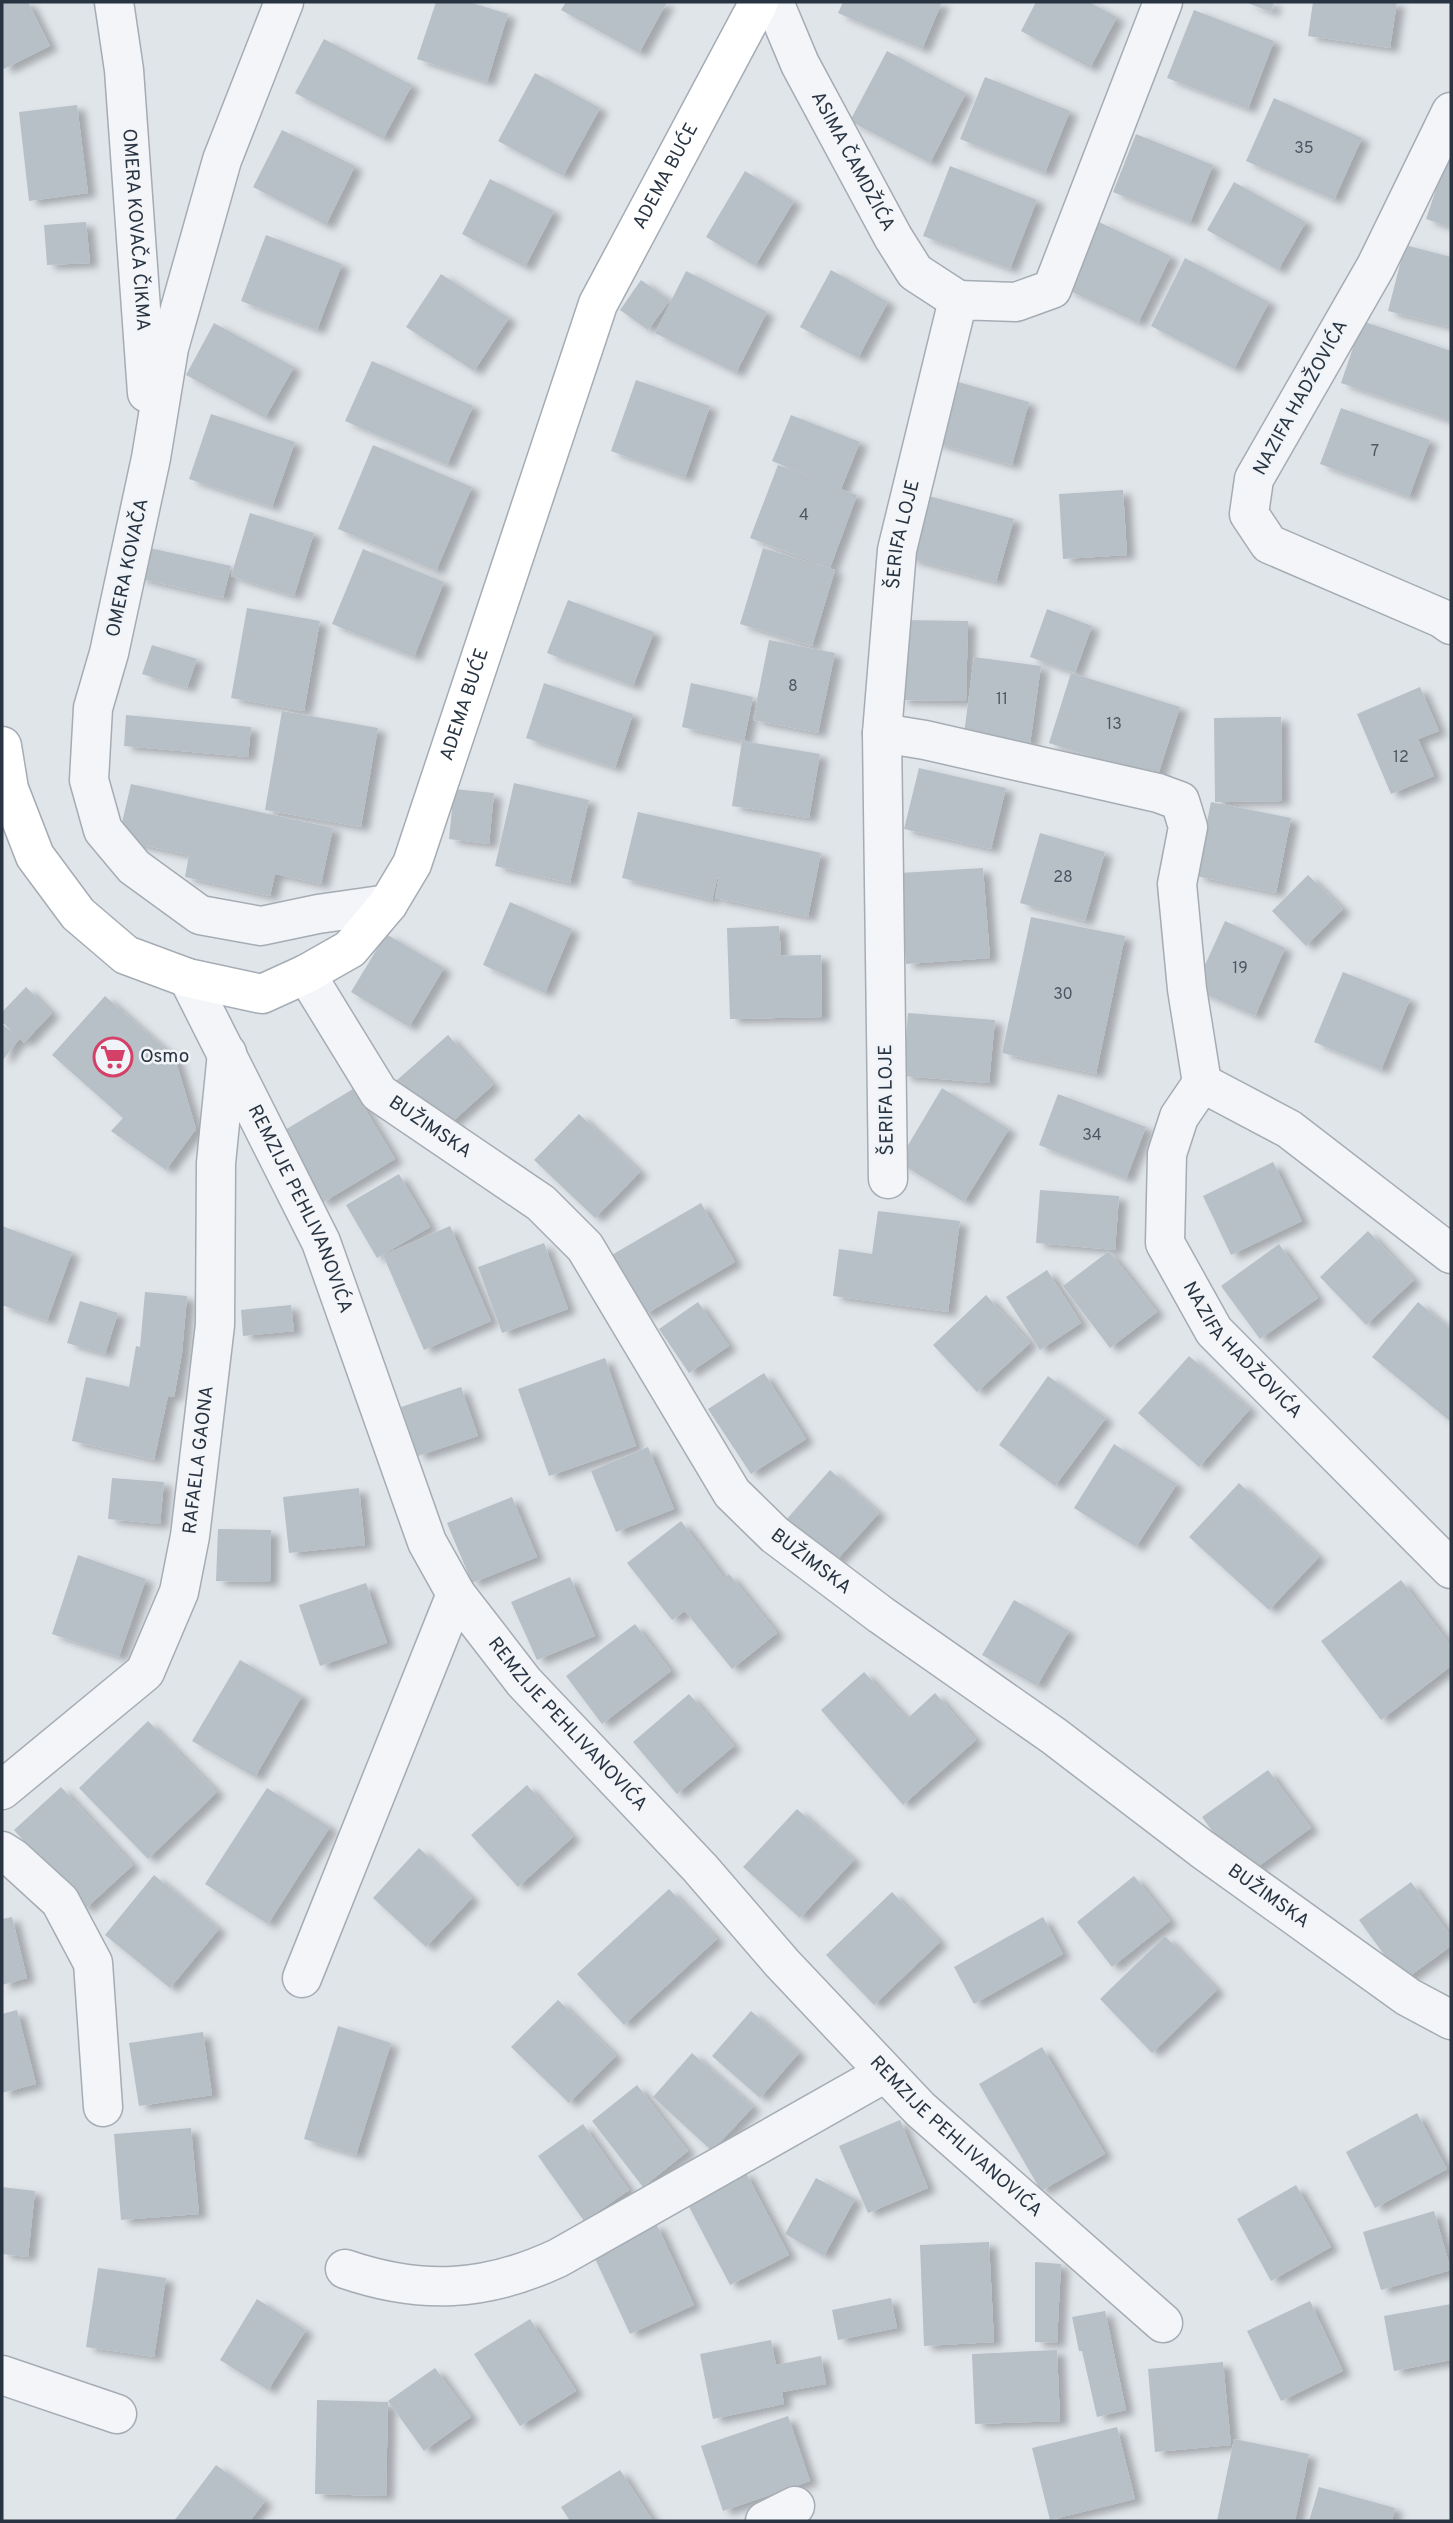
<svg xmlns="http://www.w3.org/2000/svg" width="1453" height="2523" font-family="Overpass,sans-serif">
<defs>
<filter id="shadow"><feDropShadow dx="8" dy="4.5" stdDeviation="3.5" flood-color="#0004"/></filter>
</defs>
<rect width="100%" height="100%" fill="#e0e5ea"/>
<path fill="#b7bfc7" filter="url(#shadow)" d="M 2,2 L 28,2 L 50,46 L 4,69 L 2,65 Z
M 436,2 L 469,2 L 508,14 L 487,82 L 417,59 Z
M 566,2 L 667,2 L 639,53 L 561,10 Z
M 843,2 L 942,2 L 922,49 L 838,13 Z
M 1036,2 L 1089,2 L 1117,17 L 1090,68 L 1021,31 Z
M 1245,2 L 1274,2 L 1271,12 Z
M 1313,2 L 1397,2 L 1390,48 L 1308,36 Z
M 1194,10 L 1274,41 L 1248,109 L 1167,78 Z
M 324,39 L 412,85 L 383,139 L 295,93 Z
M 887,51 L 966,93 L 930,163 L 850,121 Z
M 535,73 L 600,108 L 563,176 L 498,141 Z
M 985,77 L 1070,111 L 1045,173 L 960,139 Z
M 1274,98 L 1362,138 L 1334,200 L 1246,161 Z
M 77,105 L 88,193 L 29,201 L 19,112 Z
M 282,130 L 355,166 L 326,225 L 253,187 Z
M 1136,134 L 1213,165 L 1190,223 L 1113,192 Z
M 1446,160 L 1451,162 L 1451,227 L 1426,219 Z
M 950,166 L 1037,200 L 1010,269 L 923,236 Z
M 745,171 L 794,201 L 755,266 L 706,237 Z
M 490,179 L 554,211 L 525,267 L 462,234 Z
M 1234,182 L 1306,222 L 1278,270 L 1207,230 Z
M 86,222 L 90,263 L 47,265 L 44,225 Z
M 1099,222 L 1171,256 L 1138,323 L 1066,289 Z
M 266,235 L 342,264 L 317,330 L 241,301 Z
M 1405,245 L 1451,257 L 1451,327 L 1388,311 Z
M 1185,258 L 1269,302 L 1234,369 L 1151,326 Z
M 831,270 L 888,302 L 858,358 L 800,327 Z
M 686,271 L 767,312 L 736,373 L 655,333 Z
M 441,274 L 509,318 L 474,371 L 406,327 Z
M 641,280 L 670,300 L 648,330 L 620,310 Z
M 1362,321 L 1451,351 L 1451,421 L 1341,383 Z
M 214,323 L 294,367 L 265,418 L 186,375 Z
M 372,361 L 473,406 L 447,465 L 345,421 Z
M 636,380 L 710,406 L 685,478 L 611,451 Z
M 951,380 L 1029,402 L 1012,465 L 933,442 Z
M 1341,408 L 1430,440 L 1409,497 L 1320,464 Z
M 211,414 L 295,442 L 272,507 L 189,479 Z
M 791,415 L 860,442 L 841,489 L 857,495 L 830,568 L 750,538 L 778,465 L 827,483 L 772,461 Z
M 373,445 L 472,487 L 436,571 L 338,529 Z
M 1123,490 L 1127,555 L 1063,559 L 1059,494 Z
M 925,495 L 1014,519 L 996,582 L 908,558 Z
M 250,513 L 314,533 L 294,596 L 231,576 Z
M 145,547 L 231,566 L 223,598 L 138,578 Z
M 763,548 L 835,570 L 812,646 L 740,624 Z
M 363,549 L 444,582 L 414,657 L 332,624 Z
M 568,600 L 654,632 L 633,686 L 547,653 Z
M 247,608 L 320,621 L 304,711 L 231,698 Z
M 1047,609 L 1092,626 L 1075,673 L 1030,657 Z
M 901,620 L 968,621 L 966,701 L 900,700 Z
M 769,640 L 835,653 L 818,733 L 753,720 Z
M 152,645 L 197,659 L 187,688 L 142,674 Z
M 974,657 L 1041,666 L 1030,744 L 964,734 Z
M 1071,673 L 1180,707 L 1157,778 L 1049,743 Z
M 544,683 L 633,714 L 615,768 L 526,738 Z
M 691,683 L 753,697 L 744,741 L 682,727 Z
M 1420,687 L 1439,731 L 1418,739 L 1434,776 L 1391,794 L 1357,714 Z
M 282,711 L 378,728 L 361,827 L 265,810 Z
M 126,715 L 251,727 L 248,757 L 124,746 Z
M 1281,717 L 1282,801 L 1215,802 L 1214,718 Z
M 742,741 L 820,754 L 809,818 L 732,806 Z
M 919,768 L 1006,788 L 991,849 L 904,829 Z
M 514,783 L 589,800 L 570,883 L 495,866 Z
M 131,784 L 333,828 L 321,884 L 275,874 L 270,896 L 185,877 L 189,855 L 118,840 Z
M 454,789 L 494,793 L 489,844 L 449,839 Z
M 1211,802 L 1291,818 L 1276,893 L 1196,876 Z
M 638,812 L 821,853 L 808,917 L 715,898 L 722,859 L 712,900 L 622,878 Z
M 1040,833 L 1105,852 L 1085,921 L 1020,903 Z
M 983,868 L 990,958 L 906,964 L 900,873 Z
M 1308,875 L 1343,909 L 1306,946 L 1272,911 Z
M 510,902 L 572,929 L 545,993 L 483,965 Z
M 1031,917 L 1125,936 L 1096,1074 L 1002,1053 Z
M 1225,921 L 1285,948 L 1255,1016 L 1194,989 Z
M 779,926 L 781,954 L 757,956 L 821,955 L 822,1017 L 730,1019 L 727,928 Z
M 386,934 L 444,968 L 409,1027 L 351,992 Z
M 1343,972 L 1410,999 L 1381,1070 L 1314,1042 Z
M 26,987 L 52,1013 L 24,1043 L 20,1038 L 2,1061 L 2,1024 L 15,1034 L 2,1022 L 2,1012 Z
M 105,996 L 175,1058 L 196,1129 L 166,1170 L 111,1131 L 123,1118 L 52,1055 Z
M 908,1013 L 995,1020 L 989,1083 L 903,1076 Z
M 448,1035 L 493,1085 L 441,1132 L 396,1081 Z
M 942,1088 L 1009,1129 L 964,1202 L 898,1162 Z
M 353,1089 L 395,1159 L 322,1203 L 280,1133 Z
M 1058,1094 L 1146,1127 L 1126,1179 L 1039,1145 Z
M 579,1114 L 640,1172 L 595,1218 L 534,1160 Z
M 1273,1162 L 1302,1221 L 1231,1255 L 1203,1196 Z
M 399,1174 L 430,1227 L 377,1258 L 346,1205 Z
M 1040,1190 L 1119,1196 L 1115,1250 L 1036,1243 Z
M 701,1203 L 735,1262 L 644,1315 L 610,1256 Z
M 878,1211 L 960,1221 L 948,1312 L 833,1296 L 839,1249 L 872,1254 Z
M 2,1226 L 72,1252 L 47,1321 L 2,1305 Z
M 450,1226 L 491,1321 L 424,1350 L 383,1255 Z
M 1368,1231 L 1414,1280 L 1366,1325 L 1320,1277 Z
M 544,1243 L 568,1309 L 502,1333 L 478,1267 Z
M 1279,1244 L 1318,1298 L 1260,1339 L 1221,1286 Z
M 1109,1251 L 1157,1312 L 1110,1348 L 1063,1286 Z
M 1047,1270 L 1081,1323 L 1040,1350 L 1006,1297 Z
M 145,1292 L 187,1296 L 182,1353 L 174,1397 L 168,1396 L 154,1460 L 72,1441 L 86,1377 L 129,1387 L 136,1346 L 140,1347 Z
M 986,1295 L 1030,1343 L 977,1392 L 933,1345 Z
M 80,1301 L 118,1313 L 105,1354 L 67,1343 Z
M 698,1302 L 729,1346 L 689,1373 L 659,1329 Z
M 1418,1302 L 1451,1330 L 1451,1422 L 1372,1357 Z
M 291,1305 L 294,1331 L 243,1336 L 241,1310 Z
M 1189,1356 L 1250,1409 L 1199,1467 L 1138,1413 Z
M 605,1358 L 636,1446 L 549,1476 L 518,1389 Z
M 764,1373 L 806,1439 L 751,1474 L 708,1409 Z
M 1048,1376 L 1106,1418 L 1055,1486 L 999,1445 Z
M 461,1387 L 478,1436 L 418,1456 L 401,1407 Z
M 1114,1444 L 1177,1484 L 1136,1547 L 1074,1508 Z
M 648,1447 L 674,1509 L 616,1532 L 591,1471 Z
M 830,1470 L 879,1513 L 834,1563 L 785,1521 Z
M 112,1478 L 164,1482 L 160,1524 L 108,1519 Z
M 1239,1483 L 1319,1557 L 1269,1610 L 1189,1537 Z
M 359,1488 L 365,1545 L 289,1553 L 283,1497 Z
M 512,1497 L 537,1557 L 472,1583 L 447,1523 Z
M 681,1521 L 724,1578 L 729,1574 L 777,1633 L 732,1669 L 685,1611 L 672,1620 L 627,1563 Z
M 218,1529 L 271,1530 L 270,1582 L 216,1581 Z
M 78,1555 L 146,1579 L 119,1657 L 52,1634 Z
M 570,1577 L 595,1636 L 537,1660 L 511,1602 Z
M 1401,1580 L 1451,1646 L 1451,1666 L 1381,1720 L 1321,1641 Z
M 366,1583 L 387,1643 L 320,1666 L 299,1605 Z
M 1014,1600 L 1069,1631 L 1037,1686 L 982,1655 Z
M 635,1624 L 671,1671 L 602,1724 L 566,1676 Z
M 240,1660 L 302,1696 L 255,1777 L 192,1741 Z
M 864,1672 L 907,1719 L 935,1693 L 976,1740 L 903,1805 L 821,1710 Z
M 689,1694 L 734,1746 L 677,1794 L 633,1742 Z
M 148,1721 L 217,1792 L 148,1859 L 79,1788 Z
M 1268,1770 L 1311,1828 L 1245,1876 L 1202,1817 Z
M 527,1785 L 573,1837 L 518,1887 L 471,1835 Z
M 61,1787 L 133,1865 L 85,1909 L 14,1830 Z
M 267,1788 L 330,1827 L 268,1924 L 205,1884 Z
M 797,1809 L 854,1860 L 800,1918 L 743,1867 Z
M 419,1848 L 472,1898 L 426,1947 L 373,1898 Z
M 154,1875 L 219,1929 L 170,1988 L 105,1935 Z
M 1134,1876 L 1170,1921 L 1112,1967 L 1077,1922 Z
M 1411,1882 L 1451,1936 L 1451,1946 L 1403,1981 L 1359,1920 Z
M 669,1889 L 717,1939 L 624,2025 L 577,1974 Z
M 892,1892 L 940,1942 L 874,2005 L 826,1955 Z
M 12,1917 L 27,1978 L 2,1985 L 2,1919 Z
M 1043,1917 L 1063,1954 L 974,2004 L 954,1967 Z
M 1165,1936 L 1217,1990 L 1152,2053 L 1100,1999 Z
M 558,2000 L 616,2056 L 569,2103 L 511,2047 Z
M 17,2010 L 36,2084 L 2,2093 L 2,2014 Z
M 751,2011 L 799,2053 L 760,2098 L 712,2056 Z
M 338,2026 L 391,2043 L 356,2155 L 304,2139 Z
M 203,2032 L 212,2095 L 139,2106 L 129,2043 Z
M 1042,2047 L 1105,2154 L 1041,2191 L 979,2084 Z
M 692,2053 L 753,2107 L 712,2151 L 653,2097 Z
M 637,2085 L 688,2151 L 643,2187 L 592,2121 Z
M 1417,2113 L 1447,2169 L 1375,2208 L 1346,2152 Z
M 900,2120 L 928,2188 L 868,2213 L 839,2146 Z
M 583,2124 L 629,2190 L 584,2221 L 538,2156 Z
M 191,2128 L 199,2214 L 121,2220 L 114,2134 Z
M 745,2171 L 789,2255 L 730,2285 L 686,2201 Z
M 816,2178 L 855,2199 L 824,2256 L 785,2234 Z
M 1296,2185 L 1331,2247 L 1271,2281 L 1237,2219 Z
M 2,2187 L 35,2191 L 28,2257 L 2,2254 Z
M 1434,2211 L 1451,2270 L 1381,2290 L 1363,2232 Z
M 656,2223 L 694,2305 L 630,2334 L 592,2252 Z
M 989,2242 L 994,2342 L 924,2346 L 920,2245 Z
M 1035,2262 L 1061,2264 L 1057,2343 L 1035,2342 Z
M 98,2268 L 166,2278 L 154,2357 L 86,2347 Z
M 891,2298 L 897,2328 L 838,2340 L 832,2310 Z
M 257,2299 L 306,2330 L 268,2390 L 220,2360 Z
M 1310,2301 L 1343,2371 L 1281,2401 L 1247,2331 Z
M 1451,2304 L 1451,2360 L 1394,2371 L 1384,2316 Z
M 1105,2311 L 1126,2410 L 1097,2417 L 1082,2351 L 1079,2351 L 1072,2317 Z
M 530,2319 L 576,2391 L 520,2426 L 474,2354 Z
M 771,2340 L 776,2365 L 821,2356 L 826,2384 L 782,2392 L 784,2404 L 713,2419 L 700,2354 Z
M 1057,2350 L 1060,2421 L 975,2424 L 972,2354 Z
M 1223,2362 L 1231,2445 L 1155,2452 L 1148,2369 Z
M 435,2368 L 471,2417 L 424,2451 L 388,2401 Z
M 317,2400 L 388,2402 L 386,2496 L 315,2494 Z
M 788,2416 L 810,2481 L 723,2511 L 701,2446 Z
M 1117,2427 L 1135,2499 L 1050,2520 L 1032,2448 Z
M 1234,2439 L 1309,2454 L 1295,2521 L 1217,2521 Z
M 216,2465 L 265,2501 L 250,2521 L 174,2521 Z
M 620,2470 L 653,2521 L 570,2521 L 561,2507 Z
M 1319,2487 L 1395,2508 L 1392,2521 L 1309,2521 Z"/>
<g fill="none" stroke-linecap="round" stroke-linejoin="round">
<defs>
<g id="street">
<path id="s1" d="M 114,2 L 124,70 L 147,393"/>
<path d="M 284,2 L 222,160 L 169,348 L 151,458 L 109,653 L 93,708 L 89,780 L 103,830 L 134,867 L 200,915 L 261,926 L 318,914 L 388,904"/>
<path id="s2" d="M 774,2 L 800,64 L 893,237 L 915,272 L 958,300"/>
<path d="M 1451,112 L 1376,266 L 1254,479 L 1249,514 L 1269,544 L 1441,618 L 1451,625"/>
<path id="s3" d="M 882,733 L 925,740 L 1158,793 L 1180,801 L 1188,827 L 1177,884 L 1187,989 L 1202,1083 L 1179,1117 L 1167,1154 L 1165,1243 L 1214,1331 L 1451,1569"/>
<path id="s4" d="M 306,974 L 379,1093 L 541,1203 L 585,1247 L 732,1493 L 775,1535 L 881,1615 L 1054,1736 L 1202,1849 L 1408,1997 L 1451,2020"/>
<path id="s5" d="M 188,978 L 321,1242 L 427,1542 L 456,1594 L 524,1682 L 700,1868 L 782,1963 L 920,2109 L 1163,2323"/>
<path d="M 1202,1083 L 1289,1129 L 1451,1254"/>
<path id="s6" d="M 888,1179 L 882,733 L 897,550 L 958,300 L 1016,302 L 1052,289 L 1163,2"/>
<path id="s7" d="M 2,1790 L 145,1672 L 179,1592 L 190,1536 L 215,1325 L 216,1163 L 227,1053"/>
<path d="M 2,1851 L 13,1858 L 60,1901 L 93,1963 L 103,2107"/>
<path d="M 302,1978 L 456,1594"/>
<path d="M 345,2269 C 421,2295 485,2292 558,2258 L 885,2073"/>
<path d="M 2,2375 L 117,2414"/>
<path d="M 765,2521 L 795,2506"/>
</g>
<g id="secondary">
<path id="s8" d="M 2,746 L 9,789 L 35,856 L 78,914 L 126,955 L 188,978 L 262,994 L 306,974 L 350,949 L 388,904 L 412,864 L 598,304 L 759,2"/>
</g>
</defs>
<use href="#street" stroke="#a5acb4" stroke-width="41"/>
<use href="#secondary" stroke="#a5acb4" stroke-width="41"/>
<use href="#street" stroke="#f3f5f8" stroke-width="38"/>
<use href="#secondary" stroke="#fff" stroke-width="38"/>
</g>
<defs>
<symbol id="supermarket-ring" viewBox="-11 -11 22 22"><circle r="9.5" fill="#f0f3f7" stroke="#d44067" stroke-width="1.5"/><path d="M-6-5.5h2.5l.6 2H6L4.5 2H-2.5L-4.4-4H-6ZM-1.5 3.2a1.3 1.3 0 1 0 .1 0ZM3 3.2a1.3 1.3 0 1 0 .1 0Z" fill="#d44067"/></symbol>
</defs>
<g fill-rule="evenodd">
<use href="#supermarket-ring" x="91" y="1035" width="44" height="44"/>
</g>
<g text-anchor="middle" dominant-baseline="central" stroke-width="5" stroke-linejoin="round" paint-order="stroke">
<g font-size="16" fill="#4c5763">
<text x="1304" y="149">35</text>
<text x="1375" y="452">7</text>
<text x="804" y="516">4</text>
<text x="793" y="687">8</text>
<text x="1002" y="700">11</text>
<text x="1114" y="725">13</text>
<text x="1401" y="758">12</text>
<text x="1063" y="878">28</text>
<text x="1240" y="969">19</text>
<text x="1063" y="995">30</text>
<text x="1092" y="1136">34</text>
</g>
<g font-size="19" fill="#283442" stroke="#f0f3f7">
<text stroke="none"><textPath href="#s2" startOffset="178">ASIMA ČAMDŽIĆA</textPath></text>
<text stroke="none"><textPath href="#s8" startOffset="1332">ADEMA BUĆE</textPath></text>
<text stroke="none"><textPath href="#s1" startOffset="229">OMERA KOVAČA ČIKMA</textPath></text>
<text transform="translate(1301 398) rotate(-61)">NAZIFA HADŽOVIĆA</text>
<text stroke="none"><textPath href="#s6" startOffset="646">ŠERIFA LOJE</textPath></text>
<text transform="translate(128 568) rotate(-78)">OMERA KOVAČA</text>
<text stroke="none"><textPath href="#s8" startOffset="765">ADEMA BUĆE</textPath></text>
<text transform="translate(887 1100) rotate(-91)">ŠERIFA LOJE</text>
<text stroke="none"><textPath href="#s4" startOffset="201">BUŽIMSKA</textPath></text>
<text stroke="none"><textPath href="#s5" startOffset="257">REMZIJE PEHLIVANOVIĆA</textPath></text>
<text stroke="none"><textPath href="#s3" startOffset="894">NAZIFA HADŽOVIĆA</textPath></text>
<text stroke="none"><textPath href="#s7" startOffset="406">RAFAELA GAONA</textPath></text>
<text stroke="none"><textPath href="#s4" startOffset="789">BUŽIMSKA</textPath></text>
<text stroke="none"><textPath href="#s5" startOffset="845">REMZIJE PEHLIVANOVIĆA</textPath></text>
<text stroke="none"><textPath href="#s4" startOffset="1356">BUŽIMSKA</textPath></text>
<text stroke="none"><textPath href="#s5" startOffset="1412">REMZIJE PEHLIVANOVIĆA</textPath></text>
</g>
<g font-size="19" fill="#283442" stroke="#f0f3f7" text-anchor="start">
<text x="140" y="1057">Osmo</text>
</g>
</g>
<rect width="1453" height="2523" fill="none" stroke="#283442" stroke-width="7"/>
</svg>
